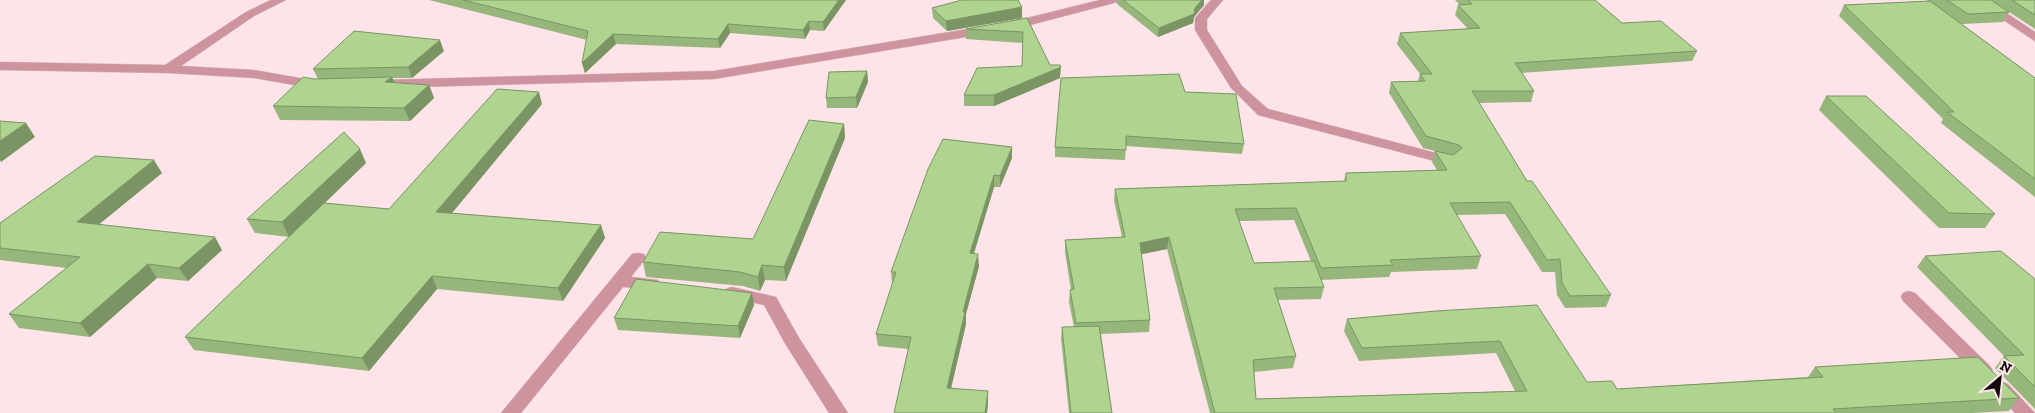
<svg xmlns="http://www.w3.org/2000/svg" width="2035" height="413" font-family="'Zilla Slab',serif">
<rect width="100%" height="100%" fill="#fee3e8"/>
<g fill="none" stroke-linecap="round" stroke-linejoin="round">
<defs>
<path id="minor" d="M 271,0 L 286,0 L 254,16 L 181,66 L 254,70 L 322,82 L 323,85 L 322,88 L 317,89 L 254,78 L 168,73 L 0,70 L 0,62 L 165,65 L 246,12 Z
M 1100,0 L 1120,0 L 1118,2 L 1011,30 L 1005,26 L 1007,23 Z
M 1211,0 L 1223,0 L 1207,19 L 1207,30 L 1242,86 L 1268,109 L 1455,158 L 1457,161 L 1450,165 L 1258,115 L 1231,88 L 1195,30 L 1195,18 Z
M 1973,0 L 1987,0 L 2035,32 L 2035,41 Z
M 986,26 L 990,27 L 992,30 L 990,33 L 714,79 L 380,88 L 374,84 L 380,80 L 714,71 Z
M 638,253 L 644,254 L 646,258 L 631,277 L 658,280 L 660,284 L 658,288 L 652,289 L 623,287 L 521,413 L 501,413 L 632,254 Z
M 732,287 L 776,297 L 799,338 L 848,413 L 829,413 L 786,345 L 764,305 L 726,297 L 724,293 L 726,289 Z
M 1909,291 L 1915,293 L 1990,366 L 1993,371 L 1990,376 L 1984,378 L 1978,376 L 1903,301 L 1901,297 L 1903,293 Z
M 2002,382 L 2008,384 L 2035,413 L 2015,413 L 1993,389 L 1996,384 Z"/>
</defs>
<use href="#minor" stroke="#d8c0c5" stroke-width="1"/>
<use href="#minor" fill="#cd939e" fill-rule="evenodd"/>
</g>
<path fill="#96b67b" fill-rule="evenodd" d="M 429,0 L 846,0 L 824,31 L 810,30 L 805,39 L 730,33 L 720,48 L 616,44 L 585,73 L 582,63 L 587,40 Z
M 1117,0 L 1204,0 L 1204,5 L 1194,17 L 1193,23 L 1158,37 L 1117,4 Z
M 1455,0 L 1595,0 L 1622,23 L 1697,51 L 1692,61 L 1522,73 L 1534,91 L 1531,102 L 1479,103 L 1527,181 L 1611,295 L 1606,307 L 1565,308 L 1557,295 L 1555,272 L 1542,272 L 1505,214 L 1457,215 L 1481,256 L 1477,269 L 1391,272 L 1389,277 L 1321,280 L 1324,287 L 1321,299 L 1278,300 L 1296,356 L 1293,368 L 1254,372 L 1256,399 L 1515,391 L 1496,353 L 1359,361 L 1344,331 L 1347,319 L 1436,311 L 1587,382 L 1617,389 L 1808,377 L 1815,367 L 2019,398 L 2009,411 L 1973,413 L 1210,413 L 1167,249 L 1141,254 L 1150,320 L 1149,332 L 1101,334 L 1112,413 L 1069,413 L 1061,339 L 1062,327 L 1074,327 L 1069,302 L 1070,290 L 1071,290 L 1065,252 L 1065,240 L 1122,237 L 1114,201 L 1115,189 L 1344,181 L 1346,173 L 1437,170 L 1432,162 L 1435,151 L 1423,148 L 1389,93 L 1391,82 L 1418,81 L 1420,74 L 1397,44 L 1400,33 L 1468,29 L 1455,15 L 1458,5 L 1460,5 ZM 1294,220 L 1311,261 L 1254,263 L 1239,221 Z
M 1926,0 L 2035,0 L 2035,29 L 2009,12 L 2003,22 L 1962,24 L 1949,15 L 2035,78 L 2035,197 L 1941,123 L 1943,119 L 1839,16 L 1844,5 L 1928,1 Z
M 932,8 L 1022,18 L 947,31 L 933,18 Z
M 1027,18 L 1050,65 L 1060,78 L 994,106 L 964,106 L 964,95 L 1022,66 L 1023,43 L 966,39 L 966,29 Z
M 444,51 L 412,78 L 393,78 L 395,83 L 429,85 L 434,98 L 410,121 L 280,120 L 273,106 L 318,79 L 313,69 Z
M 867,71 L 868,82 L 857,108 L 827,108 L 826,98 Z
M 1185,92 L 1244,144 L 1242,154 L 1126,146 L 1125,160 L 1055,157 L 1055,147 Z
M 1826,96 L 1995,214 L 1985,228 L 1939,228 L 1819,110 Z
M 542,104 L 452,213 L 601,225 L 605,238 L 563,301 L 437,289 L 369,371 L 194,350 L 185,337 L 289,237 L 255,233 L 247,219 L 366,163 L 324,204 L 389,209 Z
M 844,124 L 845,138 L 786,281 L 765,280 L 760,291 L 743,286 L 646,277 L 643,262 L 753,239 Z
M 1012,158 L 1000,187 L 994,187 L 974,254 L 979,266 L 966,314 L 966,324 L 951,389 L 988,403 L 987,413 L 894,413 L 908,349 L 878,346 L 876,334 L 893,284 L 892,283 L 891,272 Z
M 162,173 L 99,224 L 222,250 L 188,281 L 157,278 L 90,337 L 19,328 L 9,314 L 66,268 L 0,260 L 0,223 Z
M 1925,256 L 2035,279 L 2035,409 L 1995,368 L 2004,356 L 1917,267 Z
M 754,305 L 740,338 L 618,330 L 614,318 Z"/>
<path fill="#7a9464" d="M 839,0 L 846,0 L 824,31 L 823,22 Z
M 1202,0 L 1204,0 L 1204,5 L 1194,17 L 1193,23 L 1158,37 L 1159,28 Z
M 1022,7 L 1022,18 L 947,31 L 946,21 Z
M 809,21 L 810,30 L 805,39 L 803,30 Z
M 728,24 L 730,33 L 720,48 L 718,39 Z
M 613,34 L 616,44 L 585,73 L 582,63 Z
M 440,40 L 444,51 L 412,78 L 408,67 Z
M 1061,67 L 1060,78 L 994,106 L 994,95 Z
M 867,71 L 868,82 L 857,108 L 856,97 Z
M 392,77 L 397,90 L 385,82 Z
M 429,85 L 434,98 L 410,121 L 404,108 Z
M 539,92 L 542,104 L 442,225 L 436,212 Z
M 26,123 L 35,137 L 1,162 L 0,160 L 0,141 Z
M 844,124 L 845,138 L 786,281 L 784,267 Z
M 1012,147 L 1012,158 L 1000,187 L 1000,176 Z
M 360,149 L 366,163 L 289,237 L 282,222 Z
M 154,160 L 162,173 L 86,235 L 77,222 Z
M 994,175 L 994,187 L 970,265 L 970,253 Z
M 601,225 L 605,238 L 563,301 L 558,288 Z
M 215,237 L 222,250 L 188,281 L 179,268 Z
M 1169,237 L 1167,249 L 1138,255 L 1140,243 Z
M 978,254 L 979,266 L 966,314 L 966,324 L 948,401 L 947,388 L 963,312 Z
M 148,264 L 157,278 L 90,337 L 80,323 Z
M 762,265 L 765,280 L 760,291 L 758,277 Z
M 432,276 L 437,289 L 369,371 L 362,358 Z
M 752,293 L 754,305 L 740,338 L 738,326 Z
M 988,391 L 988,403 L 987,413 L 985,413 Z"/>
<path fill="#aed48f" stroke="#7a9464" d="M 463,0 L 839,0 L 823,22 L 809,21 L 803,30 L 728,24 L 718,39 L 613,34 L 582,63 L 588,31 Z
M 962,0 L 1018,0 L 1022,7 L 946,21 L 932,8 Z
M 1123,0 L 1202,0 L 1195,8 L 1194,14 L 1159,28 Z
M 1468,0 L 1595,0 L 1622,23 L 1661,21 L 1697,51 L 1515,63 L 1534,91 L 1472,91 L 1527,181 L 1532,181 L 1611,295 L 1570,296 L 1562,283 L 1560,259 L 1547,260 L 1510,202 L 1450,203 L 1481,256 L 1390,260 L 1393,265 L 1321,268 L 1296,208 L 1235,209 L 1254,263 L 1314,261 L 1324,287 L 1274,288 L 1296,356 L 1253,360 L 1256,399 L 1527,391 L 1500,341 L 1362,348 L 1347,319 L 1436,311 L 1537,305 L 1587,382 L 1612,381 L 1617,389 L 1823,377 L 1815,367 L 1978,357 L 2019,398 L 1833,409 L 1836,413 L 1215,413 L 1169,237 L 1140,243 L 1150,320 L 1076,323 L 1070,290 L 1074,289 L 1065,240 L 1125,237 L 1115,189 L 1346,181 L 1346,173 L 1447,170 L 1435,151 L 1453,155 L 1462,148 L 1459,145 L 1426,136 L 1391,82 L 1425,81 L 1420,74 L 1432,74 L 1400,33 L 1480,28 L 1458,5 L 1472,4 Z
M 1947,0 L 1991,0 L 2009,12 L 1968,14 Z
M 2012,0 L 2035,0 L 2035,15 Z
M 1930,1 L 2035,78 L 2035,179 L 1947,112 L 1954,112 L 1844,5 Z
M 1027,18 L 1050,65 L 1060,65 L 1061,67 L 994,95 L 964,95 L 977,68 L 1022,66 L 1023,32 L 966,29 Z
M 354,31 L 440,40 L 408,67 L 313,69 Z
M 867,71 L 856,97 L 826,98 L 829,72 Z
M 1179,74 L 1185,92 L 1236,94 L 1244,144 L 1126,136 L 1126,150 L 1055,147 L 1061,78 Z
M 303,77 L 314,79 L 392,77 L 385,82 L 429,85 L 404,108 L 273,106 Z
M 497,89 L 539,92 L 436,212 L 601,225 L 558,288 L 432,276 L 362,358 L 185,337 L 324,203 L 389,209 Z
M 1826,96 L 1866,96 L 1995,214 L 1949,213 Z
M 809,120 L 844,124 L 784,267 L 762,265 L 758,277 L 740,272 L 643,262 L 660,232 L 753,239 Z
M 0,121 L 26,123 L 0,141 Z
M 344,132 L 360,149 L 282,222 L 247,219 Z
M 943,139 L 1012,147 L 1000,176 L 994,175 L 970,253 L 978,254 L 963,312 L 965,312 L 947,388 L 988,391 L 985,413 L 894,413 L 911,337 L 876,334 L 896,272 L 891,272 L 928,169 Z
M 95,156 L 154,160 L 77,222 L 215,237 L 179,268 L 148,264 L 80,323 L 9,314 L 80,257 L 0,248 L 0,223 Z
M 2001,251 L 2035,279 L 2035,387 L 2004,356 L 2024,355 L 1925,256 Z
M 636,279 L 752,293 L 738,326 L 614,318 Z
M 1099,326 L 1112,413 L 1071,413 L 1062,327 Z"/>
<g transform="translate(2000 378) rotate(28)" stroke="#fee3e8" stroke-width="4" paint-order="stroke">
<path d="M0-4L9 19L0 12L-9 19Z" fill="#120a0c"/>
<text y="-8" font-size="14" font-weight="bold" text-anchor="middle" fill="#120a0c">N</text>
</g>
</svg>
